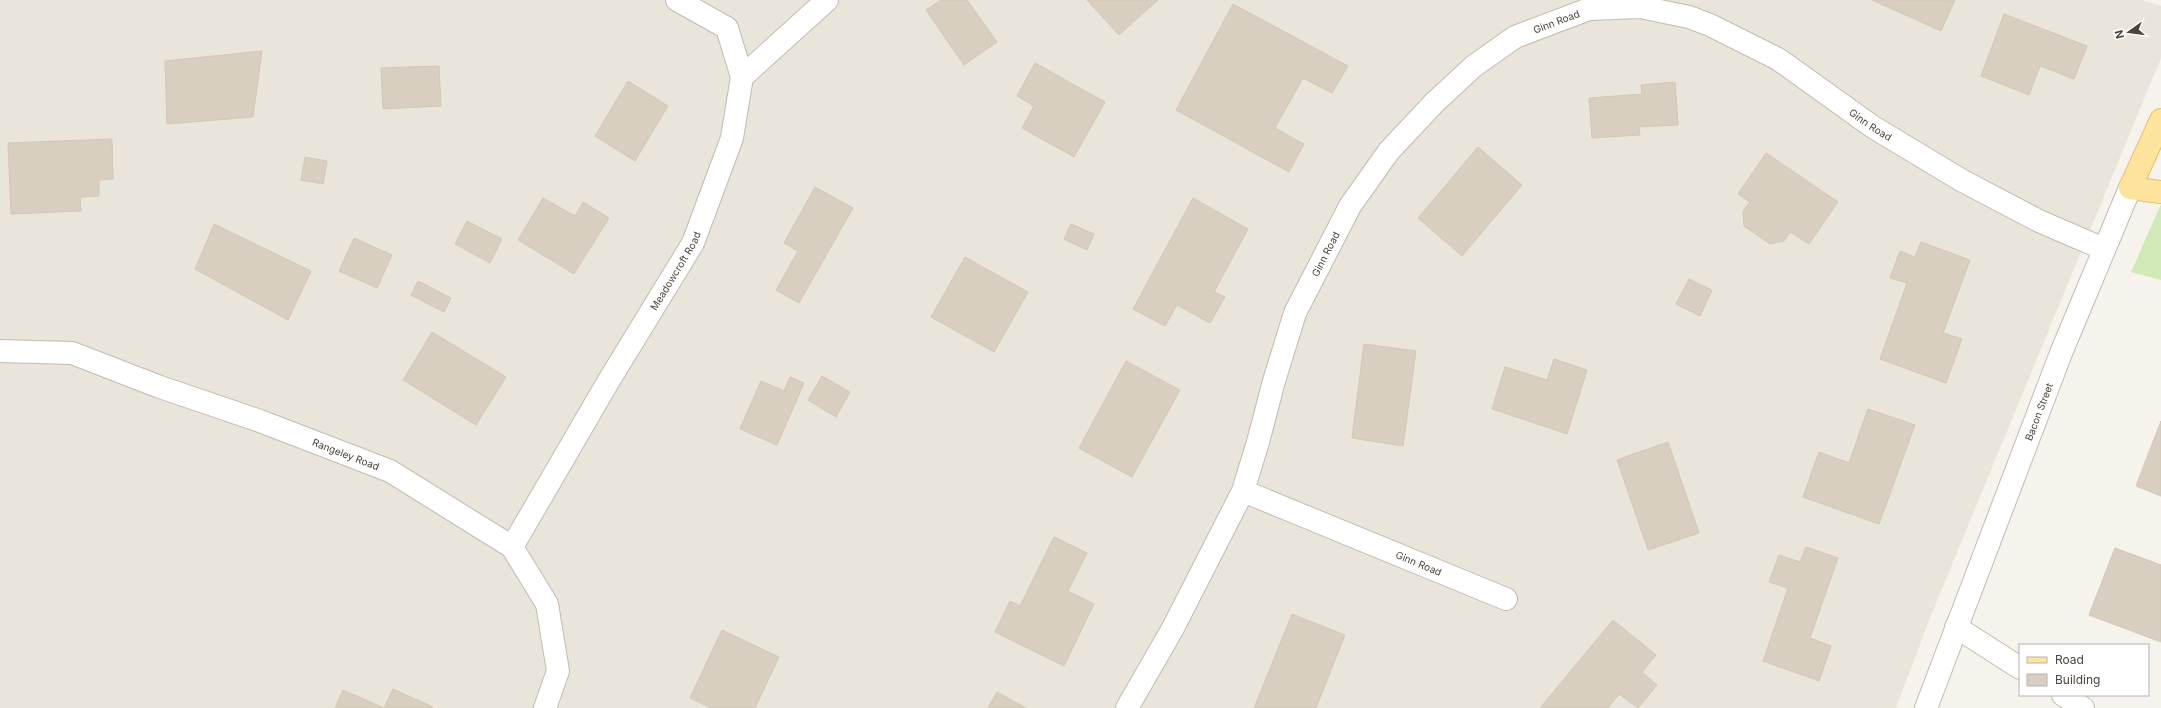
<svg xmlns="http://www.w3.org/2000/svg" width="2161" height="708" font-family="Inter,sans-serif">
<rect width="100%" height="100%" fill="#f6f3ec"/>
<path fill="#eae5da" d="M 0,0 L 2142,0 L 2161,6 L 2161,58 L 1930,618 L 1896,708 L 0,708 Z"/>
<path fill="#d1e9b6" d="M 2161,204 L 2161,280 L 2131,272 Z"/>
<path fill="#d8cfc1" stroke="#d3c7b4" d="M 941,0 L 967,0 L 997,42 L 964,65 L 926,10 Z
M 1087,0 L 1158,0 L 1119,35 Z
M 1872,0 L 1955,0 L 1941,31 Z
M 1233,4 L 1348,66 L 1332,93 L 1303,78 L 1275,128 L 1304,144 L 1289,172 L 1176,110 Z
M 2004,14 L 2087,46 L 2074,79 L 2040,66 L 2029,95 L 1981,76 Z
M 262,51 L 253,117 L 167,124 L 165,61 Z
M 1035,63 L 1105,102 L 1074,157 L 1022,128 L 1034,106 L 1017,96 Z
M 439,66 L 441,106 L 383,109 L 381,68 Z
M 628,81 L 668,106 L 635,161 L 595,136 Z
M 1675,82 L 1678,125 L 1639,127 L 1640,135 L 1592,138 L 1589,98 L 1642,94 L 1641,85 Z
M 112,139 L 113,179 L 99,180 L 99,196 L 80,197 L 81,211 L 11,214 L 8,143 Z
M 1478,147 L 1522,185 L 1462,256 L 1418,218 Z
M 1766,153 L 1838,202 L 1809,244 L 1790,232 L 1784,241 L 1770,244 L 1744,226 L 1743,211 L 1750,202 L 1738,194 Z
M 305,157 L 327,161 L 323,184 L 301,180 Z
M 815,187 L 853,208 L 799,303 L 776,290 L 798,251 L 784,243 Z
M 543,198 L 575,216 L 583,202 L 609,218 L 574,274 L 518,240 Z
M 1193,198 L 1248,229 L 1214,292 L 1225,297 L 1210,323 L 1177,305 L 1165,326 L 1133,309 Z
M 467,221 L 502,239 L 490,263 L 455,244 Z
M 214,224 L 311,271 L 288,320 L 195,269 Z
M 1071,224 L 1094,234 L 1087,250 L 1064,239 Z
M 354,238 L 392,255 L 377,288 L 339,271 Z
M 1921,242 L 1970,260 L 1943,333 L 1962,339 L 1946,383 L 1880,359 L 1907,283 L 1890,278 L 1900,251 L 1915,257 Z
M 965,257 L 1028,292 L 994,352 L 931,317 Z
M 1689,279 L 1712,290 L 1700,316 L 1676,304 Z
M 418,281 L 451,298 L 444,312 L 411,295 Z
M 432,332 L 506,377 L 476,425 L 403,380 Z
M 1364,344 L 1416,351 L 1403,446 L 1352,438 Z
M 1554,359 L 1587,370 L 1567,434 L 1492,409 L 1505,367 L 1547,380 Z
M 1126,361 L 1180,390 L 1132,477 L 1079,448 Z
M 822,376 L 850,392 L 836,417 L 808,400 Z
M 790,377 L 804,383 L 777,445 L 740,429 L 761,381 L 784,391 Z
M 1868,409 L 1915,425 L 1879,524 L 1803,497 L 1819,452 L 1849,463 Z
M 2161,421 L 2161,496 L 2136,486 Z
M 1668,442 L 1699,533 L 1648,550 L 1617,460 Z
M 1054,537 L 1087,553 L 1068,591 L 1094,604 L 1064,666 L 995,632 L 1010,601 L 1020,606 Z
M 1806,547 L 1838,558 L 1810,638 L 1831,646 L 1819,681 L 1763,661 L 1788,588 L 1769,582 L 1779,555 L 1800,562 Z
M 2115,548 L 2161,565 L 2161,642 L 2089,615 Z
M 1292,614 L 1345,635 L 1316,708 L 1254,708 Z
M 1613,620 L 1656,655 L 1642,672 L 1657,685 L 1638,708 L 1619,694 L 1608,708 L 1540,708 Z
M 722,630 L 779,657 L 755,708 L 711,708 L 690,698 Z
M 393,689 L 433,707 L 432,708 L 384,708 Z
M 343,690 L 384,708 L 335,708 Z
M 997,692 L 1026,708 L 988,708 Z"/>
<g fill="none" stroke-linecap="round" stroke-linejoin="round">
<defs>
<g id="minor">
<path d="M 677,0 L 727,28 L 742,77"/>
<path id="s1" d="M 0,351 L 72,353 L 160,387 L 260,421 L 390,471 L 512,547 L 547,604 L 558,671 L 545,708"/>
<path id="s2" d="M 1243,491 L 1506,599"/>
<path id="s3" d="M 512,547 L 608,382 L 693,243 L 732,138 L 742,77 L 827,0"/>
<path d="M 1956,627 L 2020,668"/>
<path d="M 2063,695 L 2083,708"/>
<path id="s4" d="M 1127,708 L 1173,628 L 1243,491 L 1258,442 L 1274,381 L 1295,313 L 1350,206 L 1389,151 L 1435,102 L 1474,66 L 1515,37 L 1589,9 L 1640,7 L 1689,17 L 1710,25 L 1778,59 L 1873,127 L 1961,180 L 2039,221 L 2104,249"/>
<path id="s5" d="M 1926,708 L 2061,353 L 2130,188"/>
</g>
<path id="major" d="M 2161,120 L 2130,188 L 2161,192"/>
</defs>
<use href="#minor" stroke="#c2bbae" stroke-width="24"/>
<use href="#major" stroke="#e4c16b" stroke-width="24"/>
<use href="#minor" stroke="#fff" stroke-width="22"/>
<use href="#major" stroke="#fee39d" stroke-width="22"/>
</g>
<g text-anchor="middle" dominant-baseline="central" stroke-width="3" stroke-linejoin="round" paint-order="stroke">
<g font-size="10" fill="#4b4439" stroke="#fff">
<text stroke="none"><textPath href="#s4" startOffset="834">Ginn Road</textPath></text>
<text stroke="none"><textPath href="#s4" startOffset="1182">Ginn Road</textPath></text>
<text stroke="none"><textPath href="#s4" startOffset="498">Ginn Road</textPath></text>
<text stroke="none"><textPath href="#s3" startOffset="321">Meadowcroft Road</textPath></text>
<text stroke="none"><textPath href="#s5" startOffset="317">Bacon Street</textPath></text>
<text stroke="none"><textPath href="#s1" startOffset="364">Rangeley Road</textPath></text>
<text stroke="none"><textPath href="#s2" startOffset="190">Ginn Road</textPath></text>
</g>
</g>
<rect x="2019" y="644" width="130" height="52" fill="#ffffff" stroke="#b7b4b0"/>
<rect x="2027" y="657" width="20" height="6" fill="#fee39d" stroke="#b7b4b0"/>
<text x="2055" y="664" font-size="12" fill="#4b4439">Road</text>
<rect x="2027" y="674" width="20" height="12" fill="#d8cfc1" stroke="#b7b4b0"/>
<text x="2055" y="684" font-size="12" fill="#4b4439">Building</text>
<g transform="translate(2129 32) rotate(256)" stroke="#ffffff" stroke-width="3" paint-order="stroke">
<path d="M0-3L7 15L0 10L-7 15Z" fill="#4b4439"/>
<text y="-6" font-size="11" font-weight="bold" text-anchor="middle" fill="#4b4439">N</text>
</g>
</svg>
